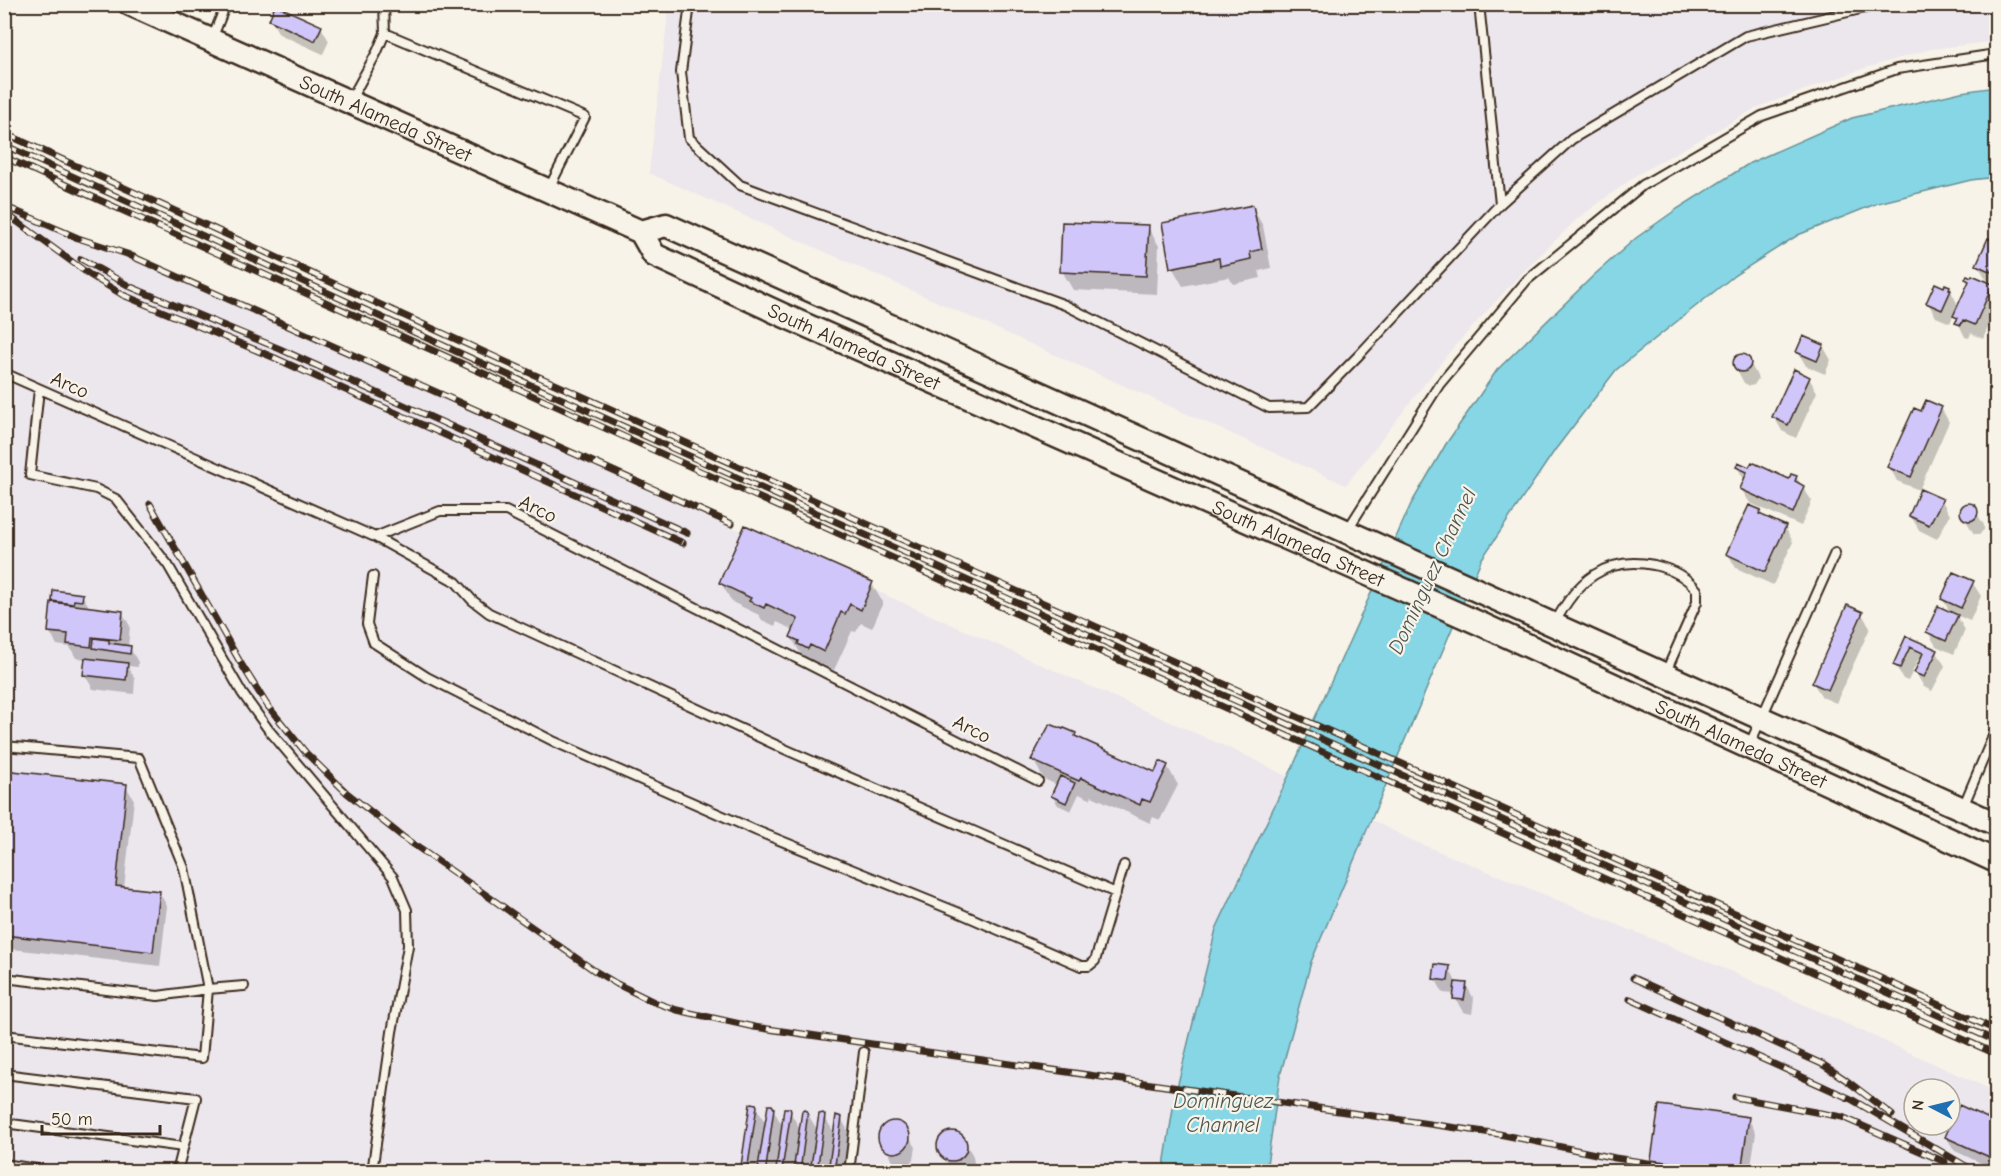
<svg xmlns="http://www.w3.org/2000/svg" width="2001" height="1176" font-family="'Comic Neue',sans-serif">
<rect width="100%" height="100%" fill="#f7f3e8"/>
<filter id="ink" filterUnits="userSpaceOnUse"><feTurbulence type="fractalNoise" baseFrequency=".0167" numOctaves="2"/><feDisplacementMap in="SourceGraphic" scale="12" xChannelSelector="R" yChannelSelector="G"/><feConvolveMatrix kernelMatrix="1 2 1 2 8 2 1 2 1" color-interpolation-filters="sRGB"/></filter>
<g filter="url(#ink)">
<path fill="#ece6ed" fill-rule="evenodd" d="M 669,5 L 1996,5 L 1996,41 L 1931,49 L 1865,68 L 1758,107 L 1638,174 L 1577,219 L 1519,276 L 1450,351 L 1346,485 L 649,173 Z
M 5,203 L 1251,758 L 1411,840 L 1730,971 L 1996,1092 L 1996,1172 L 5,1172 ZM 1914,1089 L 1950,1089 L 1950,1125 L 1914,1125 Z"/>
<path fill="#87d6e5" stroke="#699195" stroke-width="1.5" d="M 1996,87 L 1996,177 L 1971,180 L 1878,203 L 1798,235 L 1735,275 L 1616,370 L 1555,450 L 1481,560 L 1311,962 L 1280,1076 L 1266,1171 L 1163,1172 L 1175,1096 L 1216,929 L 1290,773 L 1411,504 L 1446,444 L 1497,370 L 1593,276 L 1636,238 L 1677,209 L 1750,163 L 1852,118 L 1961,92 Z"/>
<path fill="#0003" d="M 271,20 L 321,27 L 329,41 L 323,54 L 279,34 Z
M 1252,207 L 1263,226 L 1271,268 L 1259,271 L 1261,278 L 1233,284 L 1229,277 L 1183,286 L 1172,267 Z
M 1148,227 L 1159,246 L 1157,294 L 1073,290 L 1062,271 Z
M 1989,240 L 1996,243 L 1996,284 L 1986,279 L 1978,265 Z
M 1967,279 L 1992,285 L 1996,293 L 1996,308 L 1983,339 L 1971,333 L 1969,338 L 1965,337 L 1954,314 L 1950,323 L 1936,317 L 1928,303 L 1949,287 L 1959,307 L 1969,284 Z
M 1823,346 L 1831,360 L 1825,374 L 1806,366 L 1798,352 Z
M 1742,356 L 1748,359 L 1756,374 L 1758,379 L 1754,385 L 1750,386 L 1744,383 L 1736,368 L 1734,363 L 1736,358 Z
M 1809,378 L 1817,392 L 1796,438 L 1782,431 L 1774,417 Z
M 1941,408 L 1949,422 L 1919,490 L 1897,481 L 1889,466 L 1922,413 Z
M 1737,467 L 1790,481 L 1796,477 L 1812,501 L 1801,526 L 1750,503 L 1741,489 L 1745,481 Z
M 1942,501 L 1950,515 L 1937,539 L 1919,530 L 1911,516 Z
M 1967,505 L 1972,506 L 1984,525 L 1984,530 L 1979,534 L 1974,534 L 1962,514 L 1963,508 Z
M 1760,511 L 1764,518 L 1785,527 L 1793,542 L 1773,585 L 1736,568 L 1728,554 Z
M 1972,582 L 1981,596 L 1970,621 L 1956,615 L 1965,630 L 1954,654 L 1936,646 L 1928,632 L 1951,614 L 1942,598 Z
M 721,583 L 872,584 L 883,603 L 872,628 L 861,623 L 856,632 L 852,631 L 834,670 L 821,664 L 819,667 L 810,663 L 807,658 L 802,656 L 791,637 L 794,630 L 777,622 L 775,626 L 762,620 L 759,615 L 732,602 Z
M 82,595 L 90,608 L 122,612 L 130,626 L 128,647 L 130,648 L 138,662 L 138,667 L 128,666 L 135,679 L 134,694 L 93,689 L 85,675 L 87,659 L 76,658 L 70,647 L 57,645 L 49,631 L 55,604 L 53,601 Z
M 1862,614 L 1870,628 L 1836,703 L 1822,697 L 1813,683 Z
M 1907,638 L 1937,652 L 1945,666 L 1932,691 L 1924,687 L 1916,673 L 1921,661 L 1918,660 L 1908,681 L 1903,679 L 1895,665 Z
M 1075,734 L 1078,739 L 1156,774 L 1167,766 L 1178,785 L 1160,820 L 1153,817 L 1150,823 L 1092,796 L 1090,799 L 1079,794 L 1071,811 L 1058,805 L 1052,796 L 1057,785 L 1044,779 L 1033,760 Z
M 4,772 L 126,786 L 134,800 L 124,888 L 159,892 L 167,906 L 160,966 L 4,948 Z
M 1449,968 L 1457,984 L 1466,985 L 1474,999 L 1472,1014 L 1463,1012 L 1455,998 L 1455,994 L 1443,993 L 1435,978 Z
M 756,1107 L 766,1124 L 773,1109 L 783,1127 L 790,1112 L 801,1130 L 807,1113 L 818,1131 L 824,1116 L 835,1134 L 841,1118 L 849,1133 L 844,1172 L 794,1172 L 792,1169 L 792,1172 L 778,1172 L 775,1166 L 774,1172 L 762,1172 L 757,1163 L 756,1172 L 746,1172 L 743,1165 Z
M 1960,1107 L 1996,1123 L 1996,1170 L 1955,1151 L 1946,1137 Z
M 1748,1118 L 1756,1133 L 1750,1172 L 1660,1172 L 1653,1160 Z
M 891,1123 L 901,1125 L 916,1147 L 914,1159 L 909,1164 L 904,1166 L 895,1164 L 880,1138 L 881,1131 L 887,1124 Z
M 947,1133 L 961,1135 L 973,1156 L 974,1163 L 969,1172 L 953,1172 L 939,1151 L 940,1139 Z"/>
<path fill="#d1c6f9" stroke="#3b2a1e" stroke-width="1.5" d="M 275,5 L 322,26 L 315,41 L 269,20 Z
M 1253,205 L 1262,249 L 1250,252 L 1251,259 L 1220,266 L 1219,258 L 1170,268 L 1162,223 Z
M 1062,222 L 1149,225 L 1146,276 L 1060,272 Z
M 1988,238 L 1996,242 L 1996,274 L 1976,265 Z
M 1967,275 L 1971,277 L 1972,275 L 1993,284 L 1975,325 L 1963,320 L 1961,325 L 1955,323 L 1958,318 L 1953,316 L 1969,281 L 1965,279 Z
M 1935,283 L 1944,287 L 1945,284 L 1950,286 L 1949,289 L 1951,290 L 1942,310 L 1926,303 Z
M 1803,336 L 1824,345 L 1817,361 L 1796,352 Z
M1733 363a9 9 0 1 1 18 0a9 9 0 1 1-18 0Z
M 1794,369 L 1810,377 L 1788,425 L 1772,417 Z
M 1926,400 L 1942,407 L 1911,477 L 1887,467 L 1914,408 L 1921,411 Z
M 1738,462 L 1749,467 L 1752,462 L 1789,479 L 1791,474 L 1797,476 L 1795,481 L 1804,486 L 1793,513 L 1740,489 L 1747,472 L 1736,467 Z
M 1920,489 L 1943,499 L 1929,525 L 1909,516 Z
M1960 512a9 9 0 1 1 18 0a9 9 0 1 1-18 0Z
M 1749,505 L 1761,510 L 1759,514 L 1786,526 L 1765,572 L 1726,554 Z
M 745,525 L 873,582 L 861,610 L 850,604 L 845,614 L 841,612 L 824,652 L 810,645 L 808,649 L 798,644 L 799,641 L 790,637 L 798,619 L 766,604 L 764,608 L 749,601 L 751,598 L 719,583 Z
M 1953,572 L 1974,581 L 1961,608 L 1941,599 Z
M 53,590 L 83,594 L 82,601 L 74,600 L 73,604 L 52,601 Z
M 51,602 L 123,611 L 120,640 L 92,637 L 91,647 L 67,644 L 68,634 L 48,632 Z
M 1847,605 L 1863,612 L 1828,690 L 1812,683 Z
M 1938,606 L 1958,615 L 1946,641 L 1926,632 Z
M 1906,636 L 1938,650 L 1924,677 L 1914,673 L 1923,653 L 1910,647 L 1900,668 L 1893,665 Z
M 94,638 L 109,640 L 109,643 L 131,646 L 130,654 L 93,648 Z
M 85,658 L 128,663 L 126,680 L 83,675 Z
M 1050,724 L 1063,729 L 1064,728 L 1076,733 L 1075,736 L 1155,772 L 1160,761 L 1168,765 L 1150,802 L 1142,799 L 1140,805 L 1081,778 L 1079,781 L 1031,760 Z
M 4,770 L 127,784 L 116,886 L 160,891 L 153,952 L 4,935 Z
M 1060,776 L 1075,783 L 1066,803 L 1051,796 Z
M 1435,964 L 1450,966 L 1448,981 L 1433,979 Z
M 1455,982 L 1467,983 L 1464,1000 L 1453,999 Z
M 752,1103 L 756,1104 L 757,1106 L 748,1165 L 743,1167 L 741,1166 L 750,1104 Z
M 768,1105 L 772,1105 L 774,1108 L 766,1168 L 763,1169 L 758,1167 Z
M 1659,1105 L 1749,1117 L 1741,1172 L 1651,1160 Z
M 1959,1105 L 1996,1122 L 1996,1160 L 1945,1137 Z
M 784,1108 L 790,1108 L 791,1111 L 782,1170 L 779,1171 L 776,1170 Z
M 804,1110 L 808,1112 L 800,1172 L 793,1172 L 802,1111 Z
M 823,1113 L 825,1115 L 817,1172 L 810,1172 L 819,1114 Z
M 836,1115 L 842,1117 L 834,1172 L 828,1172 Z
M878 1137a16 16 0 1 1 32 0a16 16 0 1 1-32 0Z
M937 1146a15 15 0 1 1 30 0a15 15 0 1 1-30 0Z"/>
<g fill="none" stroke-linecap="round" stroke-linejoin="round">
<defs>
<path id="lane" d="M 690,4 L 681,72 L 689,138 L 740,185 L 1065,305 L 1269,408 L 1308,407 L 1359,355 L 1500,204 L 1572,139 L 1746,36 L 1882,4
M 1479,4 L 1500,204
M 385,33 L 585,117 L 548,190
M 212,39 L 226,4
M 350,101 L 377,52 L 385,33 L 384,4
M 4,373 L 375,537 L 440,511 L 506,511 L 1038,781
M 39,389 L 30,475 L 96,489 L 116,499 L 168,565 L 242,693 L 268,729 L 393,877 L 407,910 L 408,946 L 392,1032 L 372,1172
M 1348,529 L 1439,385 L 1527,280 L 1643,185 L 1762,116 L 1897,69 L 1996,54
M 375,537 L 456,582 L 472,600 L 489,613 L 789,751 L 1116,893
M 373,576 L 367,624 L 374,643 L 427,677 L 555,742 L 757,831 L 962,914 L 1081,966 L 1089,966 L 1095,961 L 1124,865
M 1555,623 C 1576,582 1605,555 1654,565 C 1671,569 1686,576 1697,590 L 1697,602 L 1665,674
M 4,746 L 139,758 L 184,868 L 208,989 L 244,986
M 1749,746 L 1835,553
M 1963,807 L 1996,729
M 4,978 L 158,996 L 208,989 L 202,1058 L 4,1035
M 4,1074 L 196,1098 L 177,1172
M 4,1123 L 183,1147
M 4,1164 L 56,1172
M 849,1172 L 864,1052"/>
<g id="primary">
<path id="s1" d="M 130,4 L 641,232 L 654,255 L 785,316 L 1483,625 L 1996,861"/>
<path d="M 641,232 L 666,225 L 1996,824"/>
</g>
</defs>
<use href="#lane" stroke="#3b2a1e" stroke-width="12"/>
<use href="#primary" stroke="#3b2a1e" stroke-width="27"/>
<use href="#lane" stroke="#f7f3e8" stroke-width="8"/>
<use href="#primary" stroke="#f7f3e8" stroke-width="22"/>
<defs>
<path id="rail" d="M 4,133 L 517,367 L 1996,1030
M 4,145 L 475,360 L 1996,1041
M 4,157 L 1498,831 L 1996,1054
M 4,206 L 78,238 L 127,254 L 732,524
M 4,212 L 90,275 L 123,295 L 275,358 L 683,543
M 81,259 L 131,287 L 280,349 L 687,533
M 150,504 L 240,662 L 267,705 L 306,753 L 347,793 L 403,837 L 595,971 L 617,984 L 654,1002 L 677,1010 L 754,1027 L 1499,1134 L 1615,1158 L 1708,1172
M 1633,978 L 1822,1064 L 1846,1080 L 1892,1115
M 1630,999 L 1851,1099 L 1976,1172
M 1735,1097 L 1842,1117 L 1945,1162
M 1938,1169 L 1944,1172"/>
</defs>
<use href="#rail" stroke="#3b2a1e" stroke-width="7"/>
<use href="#rail" stroke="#f7f3e8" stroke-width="4.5" stroke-dasharray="14" stroke-linecap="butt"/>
</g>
</g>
<g text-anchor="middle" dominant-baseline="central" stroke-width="4.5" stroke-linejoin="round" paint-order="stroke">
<g font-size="20" fill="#3b2a1e" stroke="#f7f3e8">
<text stroke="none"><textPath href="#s1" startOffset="280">South Alameda Street</textPath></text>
<text stroke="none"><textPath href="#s1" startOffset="806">South Alameda Street</textPath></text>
<text transform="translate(70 385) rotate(24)">Arco</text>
<text transform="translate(538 509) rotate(26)">Arco</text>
<text stroke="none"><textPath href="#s1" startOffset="1292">South Alameda Street</textPath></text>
<text transform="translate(972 729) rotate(27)">Arco</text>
<text stroke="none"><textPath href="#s1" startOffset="1778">South Alameda Street</textPath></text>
</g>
<g font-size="21" font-style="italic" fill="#4e5550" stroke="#f7f3e8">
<text transform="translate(1432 571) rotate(-65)">Dominguez Channel</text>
<text x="1223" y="1101">Dominguez<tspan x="1223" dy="24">Channel</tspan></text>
</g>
</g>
<rect width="2001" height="1176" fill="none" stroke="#f7f3e8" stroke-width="24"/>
<rect x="12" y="12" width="1977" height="1152" fill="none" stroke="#3b2a1e" stroke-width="2" filter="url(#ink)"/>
<g transform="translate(1932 1107) rotate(277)"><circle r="28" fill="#f7f3e8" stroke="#aca397" stroke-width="1.5"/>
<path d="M0-4.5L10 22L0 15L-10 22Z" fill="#1f6fb2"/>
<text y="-9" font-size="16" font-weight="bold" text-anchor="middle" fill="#3b2a1e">N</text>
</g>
<path d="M42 1125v9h118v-9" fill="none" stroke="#3b2a1e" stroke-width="3"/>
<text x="51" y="1125" font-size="18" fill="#3b2a1e" stroke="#f7f3e8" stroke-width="4.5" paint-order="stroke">50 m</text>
</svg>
